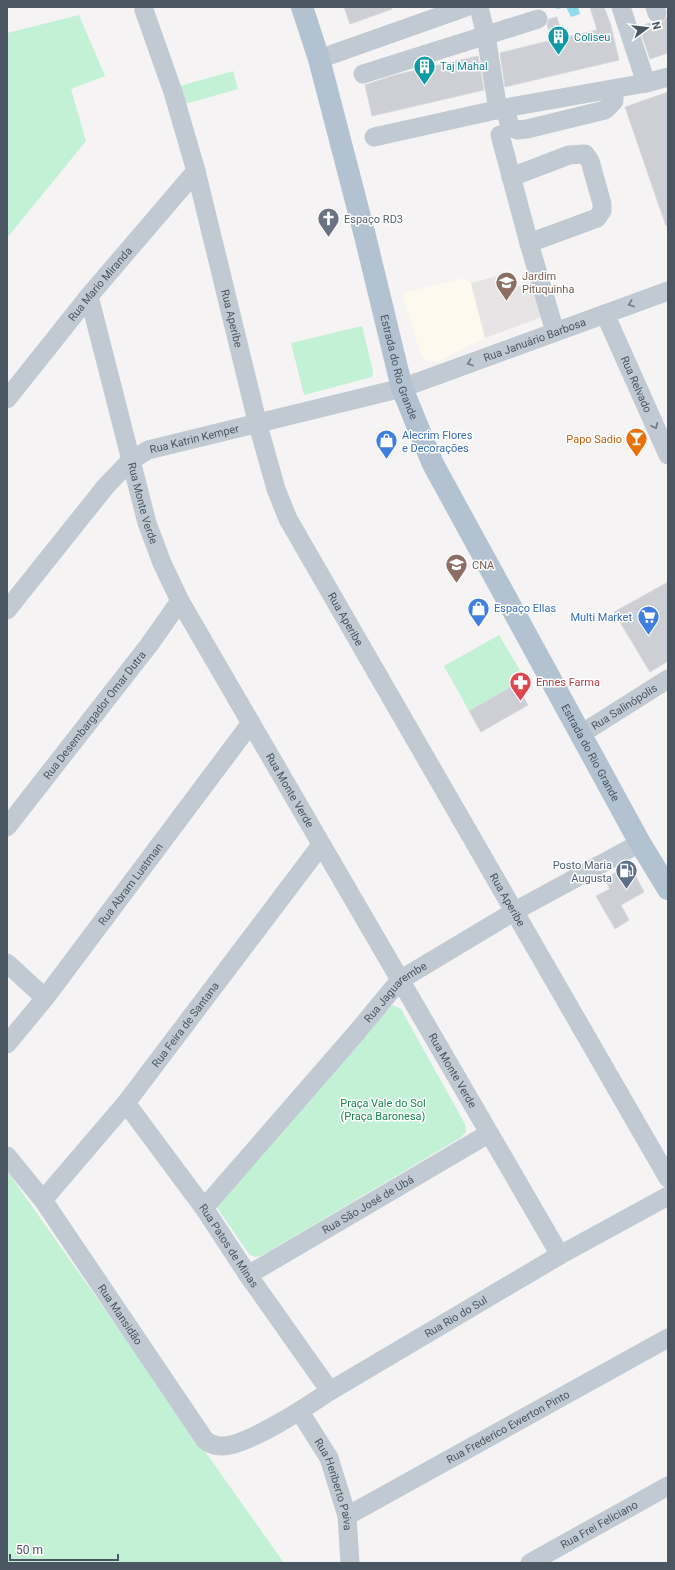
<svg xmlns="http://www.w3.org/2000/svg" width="675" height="1570" font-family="Roboto,sans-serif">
<rect width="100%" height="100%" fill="#f5f3f3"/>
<path fill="#fdf9ef" d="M 465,278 L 471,283 L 485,338 L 436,362 L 426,361 L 420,352 L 402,293 Z"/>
<path fill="#e6e4e5" d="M 498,276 L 502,291 L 533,282 L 542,315 L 539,318 L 485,338 L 471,283 Z"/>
<path fill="#c3f1d5" d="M 79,15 L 105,76 L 71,89 L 86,141 L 7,238 L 7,33 Z
M 233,71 L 238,89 L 185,104 L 180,86 Z
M 362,326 L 373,371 L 372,377 L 304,395 L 291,343 Z
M 499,635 L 525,679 L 469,711 L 444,666 Z
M 393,1005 L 401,1009 L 465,1124 L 466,1132 L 460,1138 L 261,1256 L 255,1257 L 249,1254 L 218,1209 L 217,1203 L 386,1008 Z
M 7,1171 L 284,1563 L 7,1563 Z"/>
<path fill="#90daee" d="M 552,7 L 578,7 L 580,14 L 571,17 L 566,7 L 558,9 Z"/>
<path fill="#cdcfd5" stroke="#d7d9de" d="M 344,7 L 391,7 L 392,9 L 350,24 Z
M 590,7 L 604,7 L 611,26 L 619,60 L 505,87 L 500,53 L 552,40 L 547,25 L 549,19 L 557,17 L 563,38 L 597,30 Z
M 668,16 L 668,53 L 650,59 L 639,27 L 652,22 L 661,23 Z
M 478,56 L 484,90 L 372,116 L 365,85 L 395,75 Z
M 668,92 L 668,225 L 666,226 L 625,107 Z
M 668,582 L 668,661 L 650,672 L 614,612 Z
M 516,684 L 528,705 L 481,732 L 469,711 Z
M 630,865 L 644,892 L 621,905 L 629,920 L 615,929 L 596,896 L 610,889 L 604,879 Z"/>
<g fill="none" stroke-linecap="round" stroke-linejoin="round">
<g stroke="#c1cad2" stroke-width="19">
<path d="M 479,7 L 486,36 L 498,110"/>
<path d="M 621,7 L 646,83"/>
<path d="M 655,7 L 657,13"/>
<path id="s1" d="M 144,10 L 173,92 L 196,171 L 258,425 L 276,489 L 288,519 L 668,1178"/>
<path d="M 319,59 L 466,7"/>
<path d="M 363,74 L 538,19"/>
<path d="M 505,108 L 510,127 L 518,130 L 527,129 L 605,110 L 614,101 L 614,89"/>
<path d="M 500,135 L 529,243 L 555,332"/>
<path d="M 374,137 L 505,108 L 646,83 L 668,77"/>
<path d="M 511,177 L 569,155 L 585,154 L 590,161 L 602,204 L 602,211 L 597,218 L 529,243"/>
<path id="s2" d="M 89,296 L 147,523 L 162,563 L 180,601 L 560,1255"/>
<path id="s3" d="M 605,314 L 668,455"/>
<path id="s4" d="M 7,399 L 89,296 L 196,171"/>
<path id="s5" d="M 7,610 L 106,486 L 130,461 L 148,450 L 402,388 L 668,291"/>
<path id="s6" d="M 581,734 L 668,679"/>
<path id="s7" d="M 7,827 L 149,645 L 180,601"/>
<path d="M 7,963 L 45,998"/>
<path id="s8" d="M 7,1044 L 45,998 L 251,723"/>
<path id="s9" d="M 126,1103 L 204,1208 L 248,1275 L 330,1391"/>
<path id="s10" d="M 7,1156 L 43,1200 L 205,1440 C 210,1444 215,1446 222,1446 C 247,1446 308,1406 330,1391 L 560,1255 L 668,1196"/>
<path id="s11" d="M 43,1200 L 126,1103 L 321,845"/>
<path id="s12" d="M 204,1208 L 357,1032 L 400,980 L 515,911 L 640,843"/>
<path id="s13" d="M 248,1275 L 488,1134"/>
<path id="s14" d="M 300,1412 L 329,1458 L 347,1516 L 350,1563"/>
<path id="s15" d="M 347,1516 L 668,1338"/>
<path id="s16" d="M 530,1563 L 668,1486"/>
</g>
<path stroke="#b3c2d1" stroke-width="22" id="s17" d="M 302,7 L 319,59 L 365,236 L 402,388 L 433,464 L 640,843 L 668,889"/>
</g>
<defs><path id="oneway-chevron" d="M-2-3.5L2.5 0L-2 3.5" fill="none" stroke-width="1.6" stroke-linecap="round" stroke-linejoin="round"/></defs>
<g stroke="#6e7983">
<use href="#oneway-chevron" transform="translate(631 304) rotate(160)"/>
<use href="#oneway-chevron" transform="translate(470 363) rotate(160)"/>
<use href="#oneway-chevron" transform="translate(655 426) rotate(65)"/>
</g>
<defs>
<symbol id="building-pin" viewBox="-11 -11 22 30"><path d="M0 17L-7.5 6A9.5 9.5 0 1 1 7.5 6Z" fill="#0f9aa8" stroke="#fff"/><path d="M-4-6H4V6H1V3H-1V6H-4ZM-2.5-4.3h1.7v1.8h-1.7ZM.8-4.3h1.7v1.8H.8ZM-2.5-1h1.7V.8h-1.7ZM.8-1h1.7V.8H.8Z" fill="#fff"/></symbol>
<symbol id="church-pin" viewBox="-11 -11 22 30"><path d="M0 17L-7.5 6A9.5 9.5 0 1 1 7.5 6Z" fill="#6b7280" stroke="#fff"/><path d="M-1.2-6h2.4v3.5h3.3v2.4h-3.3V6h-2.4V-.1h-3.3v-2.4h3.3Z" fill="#fff"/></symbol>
<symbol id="school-pin" viewBox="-11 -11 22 30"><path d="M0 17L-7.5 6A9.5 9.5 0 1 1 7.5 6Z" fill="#8d6e63" stroke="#fff"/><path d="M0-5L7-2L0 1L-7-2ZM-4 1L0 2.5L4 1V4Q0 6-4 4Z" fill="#fff"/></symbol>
<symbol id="bar-pin" viewBox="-11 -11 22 30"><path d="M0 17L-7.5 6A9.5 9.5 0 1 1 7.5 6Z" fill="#e8710a" stroke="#fff"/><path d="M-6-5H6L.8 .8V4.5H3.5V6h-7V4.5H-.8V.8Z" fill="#fff"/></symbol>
<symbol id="shop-pin" viewBox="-11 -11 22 30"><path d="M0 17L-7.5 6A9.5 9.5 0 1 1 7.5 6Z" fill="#3f7fe0" stroke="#fff"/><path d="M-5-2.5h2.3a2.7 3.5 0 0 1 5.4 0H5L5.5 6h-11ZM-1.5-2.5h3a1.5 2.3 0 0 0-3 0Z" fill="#fff"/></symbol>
<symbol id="supermarket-pin" viewBox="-11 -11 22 30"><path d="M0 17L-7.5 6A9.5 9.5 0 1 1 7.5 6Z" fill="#3f7fe0" stroke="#fff"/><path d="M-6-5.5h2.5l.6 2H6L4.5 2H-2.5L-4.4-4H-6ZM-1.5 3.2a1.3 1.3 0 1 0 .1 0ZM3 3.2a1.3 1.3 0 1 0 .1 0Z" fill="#fff"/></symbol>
<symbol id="pharmacy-pin" viewBox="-11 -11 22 30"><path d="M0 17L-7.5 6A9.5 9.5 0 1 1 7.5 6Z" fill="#e0444e" stroke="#fff"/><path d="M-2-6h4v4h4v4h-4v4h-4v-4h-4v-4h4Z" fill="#fff"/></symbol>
<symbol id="fuel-pin" viewBox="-11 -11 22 30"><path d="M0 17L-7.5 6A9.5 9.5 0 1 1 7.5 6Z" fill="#5c6f8a" stroke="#fff"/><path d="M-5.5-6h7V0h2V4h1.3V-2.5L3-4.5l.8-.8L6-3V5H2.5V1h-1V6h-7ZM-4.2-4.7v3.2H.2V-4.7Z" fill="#fff"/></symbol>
</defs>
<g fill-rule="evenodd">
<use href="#building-pin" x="546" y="24" width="25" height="34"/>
<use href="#building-pin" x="412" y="54" width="25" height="34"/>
<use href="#church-pin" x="316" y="206" width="25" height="34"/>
<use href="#school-pin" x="494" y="270" width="25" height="34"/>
<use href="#bar-pin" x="624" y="426" width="25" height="34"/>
<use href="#shop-pin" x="374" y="428" width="25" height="34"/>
<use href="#school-pin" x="444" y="552" width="25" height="34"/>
<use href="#shop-pin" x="466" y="596" width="25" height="34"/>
<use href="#supermarket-pin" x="636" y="604" width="25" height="34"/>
<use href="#pharmacy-pin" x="508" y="670" width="25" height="34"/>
<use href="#fuel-pin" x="614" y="858" width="25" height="34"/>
</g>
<g text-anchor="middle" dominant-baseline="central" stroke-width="3" stroke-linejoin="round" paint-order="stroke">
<g font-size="11" fill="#0d838f" stroke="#fff" text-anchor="start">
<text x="574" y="37">Coliseu</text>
<text x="440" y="66">Taj Mahal</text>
</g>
<g font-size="11" fill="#5b616d" stroke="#fff" text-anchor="start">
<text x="344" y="219">Espaço RD3</text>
</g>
<g font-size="11" fill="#785e54" stroke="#fff" text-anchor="start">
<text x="522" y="276">Jardim<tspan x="522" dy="13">Pituquinha</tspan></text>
<text x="472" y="565">CNA</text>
</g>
<g font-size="11" fill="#4a5661" stroke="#fff">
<text stroke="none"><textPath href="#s4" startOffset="148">Rua Mario Miranda</textPath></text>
<text stroke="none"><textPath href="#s1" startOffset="321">Rua Aperibe</textPath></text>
<text stroke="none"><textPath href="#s5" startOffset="617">Rua Januário Barbosa</textPath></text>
<text stroke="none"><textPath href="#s17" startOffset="373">Estrada do Rio Grande</textPath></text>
<text stroke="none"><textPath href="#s3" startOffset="77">Rua Relvado</textPath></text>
<text stroke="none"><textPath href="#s5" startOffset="262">Rua Katrin Kemper</textPath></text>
<text stroke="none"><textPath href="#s2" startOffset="214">Rua Monte Verde</textPath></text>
<text stroke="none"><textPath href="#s1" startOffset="645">Rua Aperibe</textPath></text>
<text stroke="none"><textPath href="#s6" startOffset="51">Rua Salinópolis</textPath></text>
<text stroke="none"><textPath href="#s7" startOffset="142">Rua Desembargador Omar Dutra</textPath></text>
<text stroke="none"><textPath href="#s17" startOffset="805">Estrada do Rio Grande</textPath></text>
<text stroke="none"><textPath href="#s2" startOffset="538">Rua Monte Verde</textPath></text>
<text stroke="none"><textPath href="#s8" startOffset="202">Rua Abram Lustman</textPath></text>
<text stroke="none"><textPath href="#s1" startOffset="969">Rua Aperibe</textPath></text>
<text stroke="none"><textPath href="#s12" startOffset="289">Rua Jaguarembe</textPath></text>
<text stroke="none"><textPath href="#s11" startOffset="226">Rua Feira de Santana</textPath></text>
<text stroke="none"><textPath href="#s2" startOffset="862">Rua Monte Verde</textPath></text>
<text stroke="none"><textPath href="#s13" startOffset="139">Rua São José de Ubá</textPath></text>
<text stroke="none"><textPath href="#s9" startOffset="176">Rua Patos de Minas</textPath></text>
<text stroke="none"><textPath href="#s10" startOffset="195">Rua Mansidão</textPath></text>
<text stroke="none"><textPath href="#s10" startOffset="633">Rua Rio do Sul</textPath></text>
<text stroke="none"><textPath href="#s15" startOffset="184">Rua Frederico Ewerton Pinto</textPath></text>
<text stroke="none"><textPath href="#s14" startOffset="81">Rua Heriberto Paiva</textPath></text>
<text stroke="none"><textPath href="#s16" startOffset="79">Rua Frei Feliciano</textPath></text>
</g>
<g font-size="11" fill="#366cbe" stroke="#fff" text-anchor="start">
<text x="402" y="435">Alecrim Flores<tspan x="402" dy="13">e Decorações</tspan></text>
<text x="494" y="608">Espaço Ellas</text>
<text x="632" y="617" text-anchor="end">Multi Market</text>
</g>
<g font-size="11" fill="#c56008" stroke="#fff" text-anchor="end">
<text x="622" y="439">Papo Sadio</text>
</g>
<g font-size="11" fill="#be3a42" stroke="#fff" text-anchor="start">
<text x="536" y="682">Ennes Farma</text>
</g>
<g font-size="11" fill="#4e5e75" stroke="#fff" text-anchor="end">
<text x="612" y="865">Posto Maria<tspan x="612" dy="13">Augusta</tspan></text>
</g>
<g font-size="11" fill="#17864f" stroke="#fff">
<text x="383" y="1103">Praça Vale do Sol<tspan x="383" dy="13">(Praça Baronesa)</tspan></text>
</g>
</g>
<rect width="675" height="1570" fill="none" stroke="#4a5661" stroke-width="16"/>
<g transform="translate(647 28) rotate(75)" stroke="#ffffff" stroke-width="3" paint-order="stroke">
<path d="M0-3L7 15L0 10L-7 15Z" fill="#4a5661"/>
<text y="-6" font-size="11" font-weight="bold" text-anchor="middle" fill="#4a5661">N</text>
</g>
<path d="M10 1554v6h108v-6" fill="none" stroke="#4a5661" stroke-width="2"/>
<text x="16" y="1554" font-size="12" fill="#4a5661" stroke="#ffffff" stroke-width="3" paint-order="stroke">50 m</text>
</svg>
